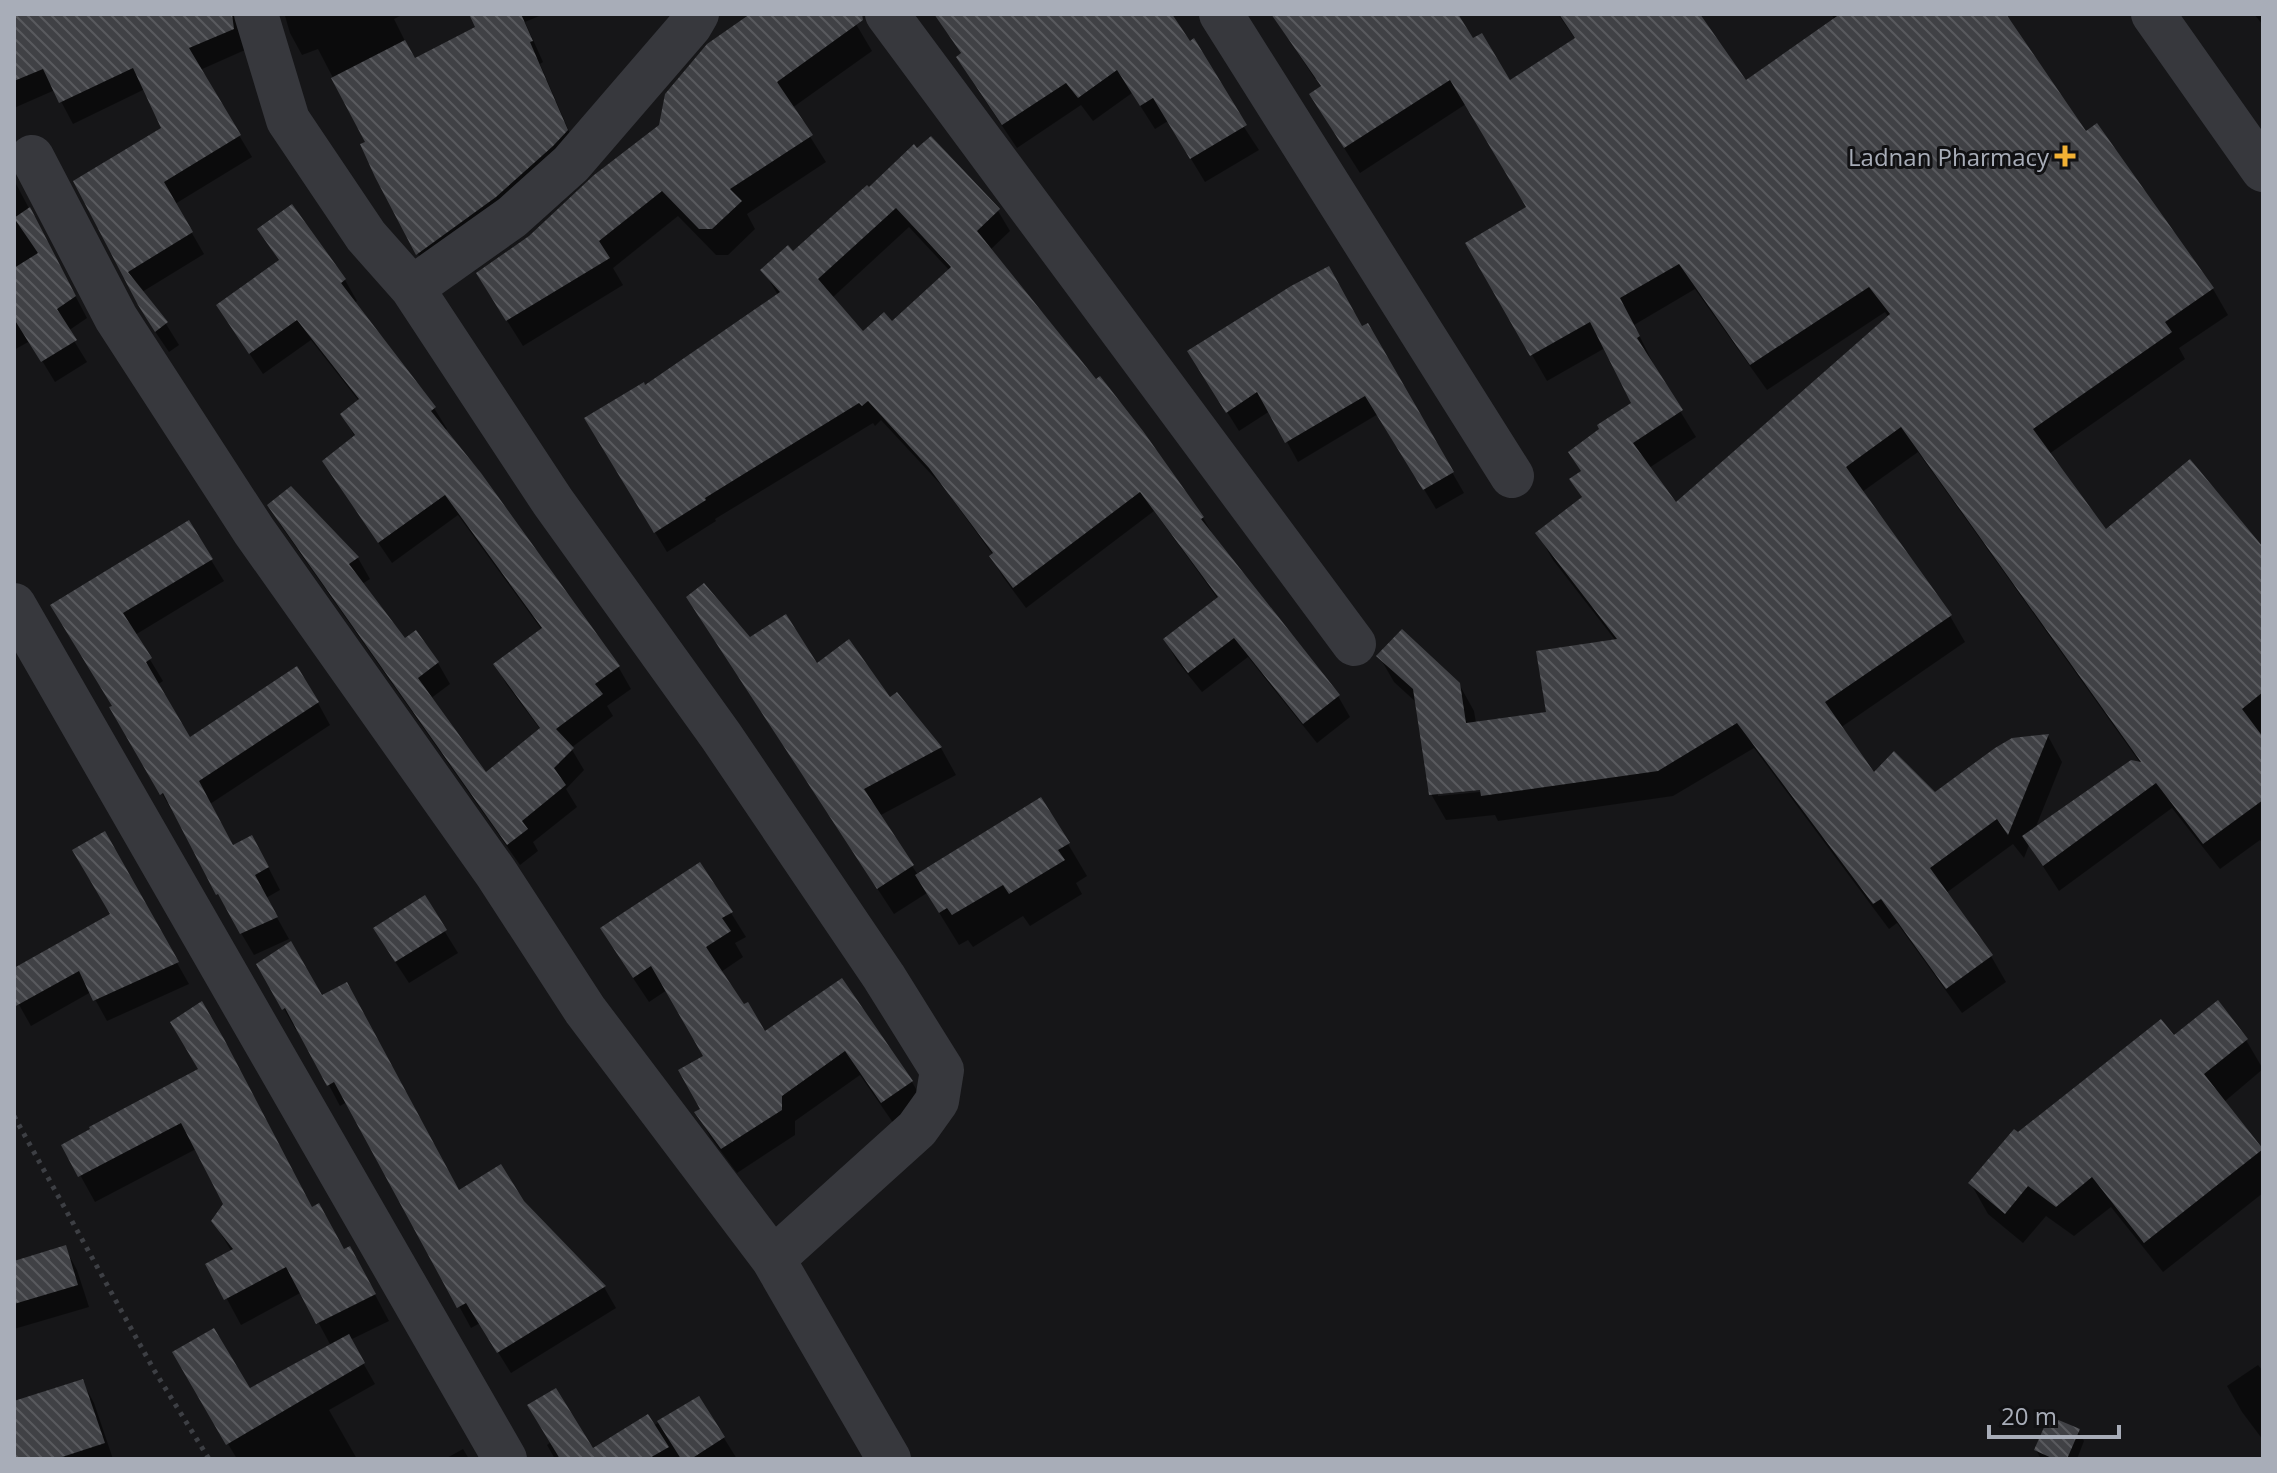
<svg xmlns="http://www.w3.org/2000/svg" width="2277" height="1473" font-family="'Open Sans',sans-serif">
<defs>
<pattern id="building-back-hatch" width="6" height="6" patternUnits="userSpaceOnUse" patternTransform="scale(2)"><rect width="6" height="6" fill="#404145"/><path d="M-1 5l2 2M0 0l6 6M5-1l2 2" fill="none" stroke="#595a5e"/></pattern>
</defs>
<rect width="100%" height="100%" fill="#161618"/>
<path fill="#0007" fill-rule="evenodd" d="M 14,14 L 256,14 L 245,50 L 200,70 L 252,157 L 175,204 L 204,254 L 142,292 L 166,324 L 179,345 L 169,352 L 152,327 L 76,182 L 164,129 L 145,89 L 73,124 L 55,90 L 14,108 Z
M 281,14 L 404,14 L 394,19 L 415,61 L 478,28 L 472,14 L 544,14 L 525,22 L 543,62 L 540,64 L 578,152 L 430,274 L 418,254 L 367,143 L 318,49 L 302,55 L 290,33 L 285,16 Z
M 754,14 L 850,14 L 872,51 L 792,108 L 826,162 L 747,214 L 755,229 L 728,255 L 716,255 L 678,216 L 613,268 L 623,285 L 523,346 L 494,300 L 530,237 L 661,126 Z
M 935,14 L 1170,14 L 1259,150 L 1205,182 L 1168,121 L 1155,129 L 1132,93 L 1093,121 L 1081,105 L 1017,148 L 972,81 L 962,55 Z
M 1272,14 L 1409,14 L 1315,79 Z
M 1558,14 L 1705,14 L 1700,18 L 1746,83 L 1835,20 L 1831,14 L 2004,14 L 2086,134 L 2097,126 L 2213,289 L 2228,315 L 2179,348 L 2185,359 L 2049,454 L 2105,532 L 2263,550 L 2263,844 L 2260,840 L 2220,869 L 2172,808 L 2059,891 L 2029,845 L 2024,858 L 2013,844 L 1946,893 L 1991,956 L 2006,982 L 1962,1013 L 1897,923 L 1889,929 L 1754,748 L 1673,796 L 1498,821 L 1495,815 L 1446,820 L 1431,794 L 1417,703 L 1394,682 L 1379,656 L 1459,684 L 1474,711 L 1476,723 L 1548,713 L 1616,641 L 1553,560 L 1538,534 L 1583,499 L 1572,480 L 1582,473 L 1634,404 L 1605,348 L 1547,381 L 1468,244 L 1527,208 L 1466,104 L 1360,173 L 1330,126 L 1472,41 L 1510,83 L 1576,40 ZM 1695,289 L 1767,390 L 1885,312 L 1889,317 L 1675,505 L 1649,468 L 1696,437 L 1651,364 L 1653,363 L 1634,325 ZM 1918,452 L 2141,764 L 2035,829 L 2062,762 L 2048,736 L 1935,795 L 1874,775 L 1840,728 L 1965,642 L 1950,616 L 1862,492 ZM 1490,787 L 1490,791 L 1438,796 L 1438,792 Z
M 2254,14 L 2263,14 L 2263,25 Z
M 14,180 L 87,318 L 68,331 L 87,362 L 55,382 L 30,341 L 14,350 Z
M 867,188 L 998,211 L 1010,231 L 990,250 L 1096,382 L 1142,432 L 1203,518 L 1215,538 L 1338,696 L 1350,717 L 1317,743 L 1248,657 L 1202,692 L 1177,661 L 1165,640 L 1218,599 L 1154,511 L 1026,608 L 1003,577 L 991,557 L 993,555 L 944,488 L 881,420 L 875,426 L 873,423 L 715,519 L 716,521 L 667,552 L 599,440 L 645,388 L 778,295 L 763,270 L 793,254 ZM 909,227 L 950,271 L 892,324 L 863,334 L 832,298 Z
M 291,207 L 345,280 L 357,301 L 354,303 L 434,408 L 447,429 L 444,431 L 479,474 L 619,668 L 631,689 L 607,706 L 613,716 L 571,748 L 584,770 L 566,789 L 577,807 L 533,842 L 538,851 L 520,865 L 281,526 L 269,504 L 358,558 L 370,579 L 362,584 L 404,641 L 416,633 L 438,663 L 450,684 L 430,699 L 486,775 L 540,729 L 507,685 L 495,664 L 542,630 L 458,515 L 392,563 L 337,482 L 355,437 L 342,415 L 359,401 L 311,340 L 263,374 L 231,326 L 280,262 L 259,229 Z
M 1367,325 L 1464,493 L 1436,509 L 1378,414 L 1298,462 L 1270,411 L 1239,431 L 1202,372 Z
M 211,560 L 224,581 L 135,635 L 163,681 L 157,685 L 189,740 L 318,703 L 330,725 L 210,804 L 233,847 L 264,859 L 280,890 L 266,898 L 289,939 L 254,955 L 218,894 L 176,815 L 175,816 L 112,708 L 114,707 L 65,627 Z
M 688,597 L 749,640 L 817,666 L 890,700 L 897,694 L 941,748 L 956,775 L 879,816 L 918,875 L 1068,844 L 1087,876 L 1076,883 L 1082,894 L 1030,926 L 1023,916 L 973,947 L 968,940 L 959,945 L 927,893 L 894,914 L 704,624 Z
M 104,834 L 189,984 L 107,1021 L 91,992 L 31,1026 L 14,996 L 14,971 L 112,915 Z
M 424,898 L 458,953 L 409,983 L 388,951 Z
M 731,913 L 746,937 L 735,943 L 743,957 L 721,972 L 764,1033 L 841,980 L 912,1082 L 926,1106 L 896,1127 L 860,1075 L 795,1121 L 795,1135 L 737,1173 L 711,1138 L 697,1113 L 702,1109 L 706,1057 L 667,990 L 649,1002 L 617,954 Z
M 259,965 L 321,998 L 459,1192 L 522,1203 L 604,1287 L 616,1308 L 511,1373 L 480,1323 L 471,1328 L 347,1102 L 340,1106 L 299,1029 L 296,1030 Z
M 2173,1038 L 2246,1040 L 2263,1069 L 2224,1102 L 2263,1152 L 2263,1193 L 2163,1272 L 2111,1207 L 2074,1236 L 2046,1216 L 2023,1243 L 1988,1214 L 1971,1184 L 2018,1135 Z
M 201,1070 L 364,1274 L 389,1321 L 350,1340 L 375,1384 L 329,1410 L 357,1459 L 237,1459 L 174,1353 L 249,1391 L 331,1346 L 302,1292 L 241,1325 L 208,1264 L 232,1252 L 213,1221 L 226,1204 L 196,1149 L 95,1202 L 64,1146 Z
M 65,1248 L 77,1270 L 89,1307 L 14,1329 L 14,1263 Z
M 2258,1365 L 2263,1371 L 2263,1440 L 2242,1412 L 2227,1386 Z
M 82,1381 L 94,1403 L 113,1459 L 16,1459 L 14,1453 L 14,1403 Z
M 699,1398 L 737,1459 L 555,1459 L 547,1445 L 551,1442 L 592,1451 L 653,1426 Z
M 2078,1431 L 2084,1441 L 2077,1459 L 2041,1459 L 2036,1450 Z
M 463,1449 L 469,1459 L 445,1459 Z"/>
<path fill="url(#building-back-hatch)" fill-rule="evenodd" d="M 14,14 L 232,14 L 234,29 L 189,48 L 241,135 L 164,182 L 193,232 L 128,272 L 168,322 L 155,332 L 138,305 L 73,181 L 161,128 L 133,68 L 59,103 L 43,69 L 14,81 Z
M 469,14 L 521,14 L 533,41 L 530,42 L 568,130 L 553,146 L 496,197 L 416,255 L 375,177 L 360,144 L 365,142 L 331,78 L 405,40 L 415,58 L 475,27 Z
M 750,14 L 862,14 L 863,20 L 777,82 L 813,135 L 730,189 L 742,201 L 712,229 L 699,229 L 662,191 L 599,241 L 610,258 L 506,321 L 476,273 L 529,236 L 594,175 L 659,125 L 665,94 L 707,44 Z
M 934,14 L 1172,14 L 1190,41 L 1194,38 L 1247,125 L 1190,159 L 1153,98 L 1140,106 L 1117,70 L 1078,98 L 1066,83 L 1002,125 L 956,57 L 961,53 Z
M 1271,14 L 1458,14 L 1473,38 L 1482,33 L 1510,80 L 1575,38 L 1559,14 L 1700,14 L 1746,80 L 1840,14 L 2006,14 L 2086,131 L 2097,123 L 2214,288 L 2165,322 L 2172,332 L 2033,429 L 2106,529 L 2190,459 L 2263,547 L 2263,692 L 2242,709 L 2263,737 L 2263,800 L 2203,844 L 2156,783 L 2043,866 L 2022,836 L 2131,760 L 2141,762 L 1901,427 L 1846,467 L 1952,615 L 1825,702 L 1874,772 L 1894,751 L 1935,792 L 1995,748 L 2012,738 L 2049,734 L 2008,835 L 1997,819 L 1930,868 L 1993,955 L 1946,989 L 1881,899 L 1873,904 L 1737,723 L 1658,771 L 1481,796 L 1480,790 L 1429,795 L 1413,689 L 1376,656 L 1402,629 L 1460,683 L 1466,723 L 1546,712 L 1536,651 L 1617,639 L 1535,533 L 1582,497 L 1569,479 L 1581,471 L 1568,452 L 1599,429 L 1597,425 L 1631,403 L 1590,322 L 1530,356 L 1465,243 L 1526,207 L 1450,80 L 1344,148 L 1309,94 L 1321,86 ZM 1679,264 L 1750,365 L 1869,287 L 1890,314 L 1676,502 L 1633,443 L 1683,410 L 1637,338 L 1640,336 L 1620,298 Z
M 931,136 L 1000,209 L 977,231 L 1096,379 L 1100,376 L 1143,431 L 1204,517 L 1201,519 L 1340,695 L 1303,724 L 1234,638 L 1188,673 L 1163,639 L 1218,597 L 1140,492 L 1013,588 L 989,556 L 993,553 L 929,468 L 868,401 L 862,406 L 859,403 L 705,498 L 706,500 L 654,533 L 584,418 L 644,382 L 645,385 L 780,292 L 760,270 L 788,245 L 793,251 L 867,185 L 869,187 L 914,144 L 917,148 ZM 896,208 L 951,267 L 892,321 L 884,312 L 863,331 L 818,279 Z
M 292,204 L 346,279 L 341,283 L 436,407 L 431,411 L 481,473 L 620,666 L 595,684 L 603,694 L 556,729 L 574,748 L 554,768 L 566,785 L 522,821 L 528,829 L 507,845 L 267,505 L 291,486 L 359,557 L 349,564 L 405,638 L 416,630 L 439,662 L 418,678 L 486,772 L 540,728 L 493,664 L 542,628 L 445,495 L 378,543 L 322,461 L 355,435 L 340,414 L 359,399 L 297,320 L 249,354 L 216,305 L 279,260 L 257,229 Z
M 30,207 L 76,296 L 57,309 L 77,340 L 41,362 L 14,319 L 14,268 L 38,253 L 14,218 Z
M 1329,266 L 1362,326 L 1368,323 L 1454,472 L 1423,490 L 1365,396 L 1285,443 L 1257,392 L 1226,413 L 1187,351 L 1291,286 Z
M 189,520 L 213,559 L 123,613 L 152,658 L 146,662 L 190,737 L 297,666 L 319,702 L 199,781 L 233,845 L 252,835 L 269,867 L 255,875 L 278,917 L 240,934 L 218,894 L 216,895 L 163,793 L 160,795 L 109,707 L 112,706 L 50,605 Z
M 704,583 L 750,637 L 786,614 L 817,663 L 849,639 L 890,697 L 897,692 L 942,747 L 864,789 L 914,865 L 877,889 L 686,597 Z
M 1041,797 L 1070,843 L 1058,850 L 1065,860 L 1009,894 L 1003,885 L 952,915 L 947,908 L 939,913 L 915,875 Z
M 105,831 L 179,962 L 93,1001 L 79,971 L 14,1007 L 14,968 L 110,914 L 72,850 Z
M 700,862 L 733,912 L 722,918 L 731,931 L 706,947 L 744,1004 L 748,1002 L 765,1031 L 842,978 L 913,1081 L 881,1103 L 845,1051 L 782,1096 L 782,1110 L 721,1149 L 694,1112 L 700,1109 L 678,1070 L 703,1056 L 651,966 L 633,978 L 600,928 Z
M 425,895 L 447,930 L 395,962 L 373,928 Z
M 291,941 L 322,995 L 347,982 L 459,1190 L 501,1164 L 524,1201 L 606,1286 L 497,1353 L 466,1303 L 457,1308 L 334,1082 L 327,1086 L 285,1008 L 282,1010 L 256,964 Z
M 2218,1000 L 2248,1039 L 2204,1074 L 2263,1149 L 2144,1243 L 2092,1177 L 2056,1207 L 2028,1186 L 2005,1214 L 1968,1183 L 2014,1129 L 2018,1132 L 2161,1019 L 2174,1035 Z
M 202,1001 L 224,1039 L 312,1207 L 319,1203 L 344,1249 L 350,1246 L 376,1294 L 316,1324 L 286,1267 L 224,1300 L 205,1264 L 233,1249 L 211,1221 L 223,1204 L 181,1123 L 78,1177 L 61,1145 L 90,1129 L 89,1127 L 198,1069 L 170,1022 Z
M 66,1245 L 78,1285 L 14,1304 L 14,1261 Z
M 214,1328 L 250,1388 L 349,1334 L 365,1363 L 226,1445 L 172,1352 Z
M 83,1379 L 105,1443 L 56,1459 L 14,1459 L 14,1401 Z
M 556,1388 L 593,1448 L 648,1414 L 669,1447 L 648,1459 L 560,1459 L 527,1405 Z
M 699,1396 L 725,1437 L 691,1459 L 681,1459 L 657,1421 Z
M 2049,1416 L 2080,1429 L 2067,1459 L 2054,1459 L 2034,1450 Z"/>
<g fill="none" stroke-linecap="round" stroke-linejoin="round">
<path stroke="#3d3f44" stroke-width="5" stroke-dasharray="4 6" stroke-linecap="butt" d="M 14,1116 L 154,1370 L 209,1459"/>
<path stroke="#37383d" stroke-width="44" d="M 256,14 L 288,120 L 366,236 L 412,288 L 512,217 L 571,164 L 690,26 L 697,14
M 887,14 L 1354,644
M 1221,14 L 1512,476
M 2153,14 L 2263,170
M 32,157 L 116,318 L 254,531 L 496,873 L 585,1010 L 773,1259 L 889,1459
M 412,288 L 553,502 L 721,736 L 884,977 L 942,1070 L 937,1101 L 917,1129 L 773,1259
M 14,605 L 505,1459"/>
</g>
<path fill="#f2b134" stroke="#111113" stroke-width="3" d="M2061 144h8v8h8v8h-8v8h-8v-8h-8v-8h8z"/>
<g text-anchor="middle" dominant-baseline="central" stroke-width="6" stroke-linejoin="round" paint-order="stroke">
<g font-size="24" fill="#a8adb8" stroke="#111113" text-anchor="end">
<text x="2049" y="156">Ladnan Pharmacy</text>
</g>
</g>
<rect width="2277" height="1473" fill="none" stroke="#a8adb8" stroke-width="32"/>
<path d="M1989 1425v12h130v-12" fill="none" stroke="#a8adb8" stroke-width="4"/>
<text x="2001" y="1425" font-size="24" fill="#a8adb8" stroke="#111113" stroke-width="6" paint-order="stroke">20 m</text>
</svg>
